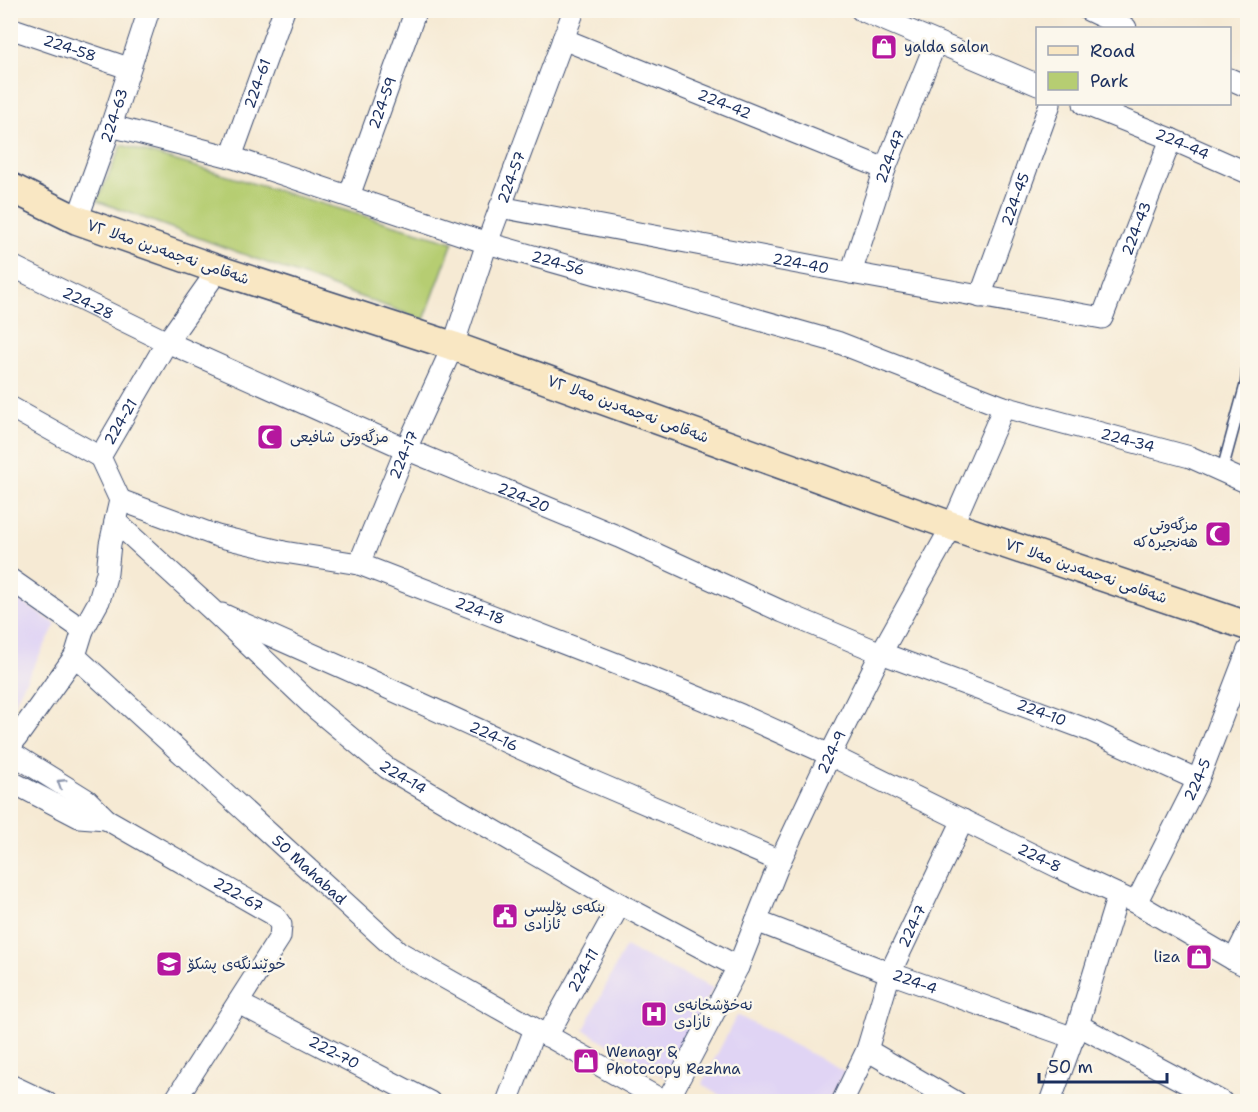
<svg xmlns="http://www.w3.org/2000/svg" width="1258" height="1112" font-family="'Shantell Sans','Playpen Sans Arabic',sans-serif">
<rect width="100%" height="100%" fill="#fbf7ec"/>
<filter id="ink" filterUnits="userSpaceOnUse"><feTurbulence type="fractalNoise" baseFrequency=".0167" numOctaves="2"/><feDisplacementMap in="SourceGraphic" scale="12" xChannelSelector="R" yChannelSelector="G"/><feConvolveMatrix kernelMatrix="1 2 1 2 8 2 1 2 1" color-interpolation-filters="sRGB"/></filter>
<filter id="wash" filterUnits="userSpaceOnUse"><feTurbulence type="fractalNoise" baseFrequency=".008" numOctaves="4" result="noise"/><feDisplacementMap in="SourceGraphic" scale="24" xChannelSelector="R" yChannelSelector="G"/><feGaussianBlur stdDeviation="1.35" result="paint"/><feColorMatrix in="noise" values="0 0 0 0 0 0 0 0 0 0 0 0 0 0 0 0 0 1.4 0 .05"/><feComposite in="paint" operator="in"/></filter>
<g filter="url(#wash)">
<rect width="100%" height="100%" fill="#f6ead4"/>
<path fill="#e0d4f4" d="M 11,595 L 56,624 L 11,709 Z
M 625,947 L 713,988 L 666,1078 L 584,1030 Z
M 737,1015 L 844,1071 L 828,1101 L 729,1101 L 702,1084 Z"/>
<path fill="#b6cd72" stroke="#687e68" stroke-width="1.5" d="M 122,145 L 453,242 L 424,320 L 97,201 Z"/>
</g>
<g filter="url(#ink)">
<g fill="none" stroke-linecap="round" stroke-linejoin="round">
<defs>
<path id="lane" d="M 1222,471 L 1246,383 L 1248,361"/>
<g id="street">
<path d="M 861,10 L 1038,85"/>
<path d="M 1088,10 L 1126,28"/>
<path id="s1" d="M 10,28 L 128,68"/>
<path id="s2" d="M 563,39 L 885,169"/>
<path d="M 1230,79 L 1248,87"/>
<path id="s3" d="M 1084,104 L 1171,139 L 1248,173"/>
<path id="s4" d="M 111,126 L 231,157 L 487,243 L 837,342 L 1004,407 L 1190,457 L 1248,483"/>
<path id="s5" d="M 231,157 L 284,10"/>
<path id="s6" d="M 349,196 L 416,10"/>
<path id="s7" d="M 500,207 L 851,273 L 1102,318 L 1171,139"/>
<path id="s8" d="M 77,220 L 111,126 L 149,10"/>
<path id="s9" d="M 10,265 L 167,342 L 406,449 L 619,537 L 783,612 L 881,653 L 1091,731 L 1198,780"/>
<path id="s10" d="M 851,273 L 885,169 L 936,42"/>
<path id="s11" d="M 980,297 L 1050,104"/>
<path d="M 10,407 L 100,457"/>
<path id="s12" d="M 120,500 L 217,536 L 284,552 L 359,564 L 622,666 L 741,715 L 830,755 L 1060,868 L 1136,903 L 1234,960 L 1248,967"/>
<path id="s13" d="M 115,521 L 211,609 L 316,709 L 387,768 L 620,904 L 738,967"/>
<path id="s14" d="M 359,564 L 406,449 L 453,346 L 487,243 L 574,10"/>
<path d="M 10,579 L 83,630"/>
<path id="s15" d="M 222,614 L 348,670 L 583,777 L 780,861"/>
<path id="s16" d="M 75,656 L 83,630 L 99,601 L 107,573 L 110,544 L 120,500 L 100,457 L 167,342 L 218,270"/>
<path id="s17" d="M 10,747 L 75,656 L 399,952 L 665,1102"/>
<path id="s18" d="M 10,752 L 87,800 L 106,819 L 274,915 L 281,925 L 280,937 L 174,1102"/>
<path d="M 10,781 L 79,817 L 106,819"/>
<path id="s19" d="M 1136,903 L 1198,780 L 1248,650"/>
<path id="s20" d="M 756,921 L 890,973 L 1074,1038"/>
<path d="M 1234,960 L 1248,932"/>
<path id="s21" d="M 238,1003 L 430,1102"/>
<path d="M 1078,1025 L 1222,1102"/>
<path id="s22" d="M 547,1036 L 620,904"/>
<path d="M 867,1050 L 956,1102"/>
<path d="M 10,1085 L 46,1102"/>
<path d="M 507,1102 L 535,1029"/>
<path id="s23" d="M 667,1102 L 738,967 L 780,861 L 830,755 L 881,653 L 952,526 L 1004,407"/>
<path id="s24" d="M 842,1102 L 867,1050 L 890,973 L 963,820"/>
<path d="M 1050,1102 L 1078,1025 L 1118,895"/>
</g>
<path id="secondary" d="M 10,187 L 77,220 L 225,272 L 453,346 L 952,526 L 1248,626"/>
</defs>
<use href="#lane" stroke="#3c4b70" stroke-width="13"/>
<use href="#street" stroke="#3c4b70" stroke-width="23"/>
<use href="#secondary" stroke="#3c4b70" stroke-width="31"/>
<use href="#lane" stroke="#fff" stroke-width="10"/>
<use href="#street" stroke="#fff" stroke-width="21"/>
<use href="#secondary" stroke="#f9e7c3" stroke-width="28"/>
</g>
<defs><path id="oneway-chevron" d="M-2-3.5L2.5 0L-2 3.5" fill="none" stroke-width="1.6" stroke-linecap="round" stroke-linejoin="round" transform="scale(1.5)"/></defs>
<use stroke="#8d97ae" href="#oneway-chevron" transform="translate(61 783) rotate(-148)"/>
</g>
<defs>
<symbol id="shop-square" viewBox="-11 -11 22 22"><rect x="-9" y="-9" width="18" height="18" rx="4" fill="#b5179e" stroke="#fbf7ec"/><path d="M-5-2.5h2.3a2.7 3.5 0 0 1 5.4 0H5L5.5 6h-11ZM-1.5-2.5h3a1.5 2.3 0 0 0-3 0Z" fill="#fff"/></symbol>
<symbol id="mosque-square" viewBox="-11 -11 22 22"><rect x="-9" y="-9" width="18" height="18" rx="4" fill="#b5179e" stroke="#fbf7ec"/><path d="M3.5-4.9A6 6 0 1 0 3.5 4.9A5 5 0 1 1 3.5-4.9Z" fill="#fff"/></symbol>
<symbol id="civic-square" viewBox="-11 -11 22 22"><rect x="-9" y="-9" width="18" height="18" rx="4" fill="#b5179e" stroke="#fbf7ec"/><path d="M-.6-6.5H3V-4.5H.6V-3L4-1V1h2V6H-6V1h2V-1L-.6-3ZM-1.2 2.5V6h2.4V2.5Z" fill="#fff"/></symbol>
<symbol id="school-square" viewBox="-11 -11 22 22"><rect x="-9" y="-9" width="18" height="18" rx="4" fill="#b5179e" stroke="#fbf7ec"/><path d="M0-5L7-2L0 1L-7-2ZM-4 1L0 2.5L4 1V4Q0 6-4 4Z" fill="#fff"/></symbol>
<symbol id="hospital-square" viewBox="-11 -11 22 22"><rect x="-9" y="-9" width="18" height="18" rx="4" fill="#b5179e" stroke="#fbf7ec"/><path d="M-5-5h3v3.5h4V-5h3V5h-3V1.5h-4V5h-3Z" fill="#fff"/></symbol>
</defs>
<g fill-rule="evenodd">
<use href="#shop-square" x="869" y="32" width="30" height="30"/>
<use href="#mosque-square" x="255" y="422" width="30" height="30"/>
<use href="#mosque-square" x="1203" y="519" width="30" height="30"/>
<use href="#civic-square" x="490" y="901" width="30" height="30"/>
<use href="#shop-square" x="1184" y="942" width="30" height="30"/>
<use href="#school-square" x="154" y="949" width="30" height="30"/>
<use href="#hospital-square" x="639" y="999" width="30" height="30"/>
<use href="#shop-square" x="571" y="1046" width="30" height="30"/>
</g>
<g text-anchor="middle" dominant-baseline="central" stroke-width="5" stroke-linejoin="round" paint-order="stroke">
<g font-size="15" fill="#1b2f5e" stroke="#fbf7ec" text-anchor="start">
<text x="904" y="47">yalda salon</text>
<text x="290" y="437">مزگەوتی شافیعی</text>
<text x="1198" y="525" text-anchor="end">مزگەوتی<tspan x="1198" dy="17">ھەنجیرەکە</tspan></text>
<text x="524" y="907">بنکەی پۆلیسی<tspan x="524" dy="17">ئازادی</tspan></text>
<text x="1180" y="957" text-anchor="end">liza</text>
<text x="188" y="964">خوێندنگەی پشکۆ</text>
<text x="674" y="1005">نەخۆشخانەی<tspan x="674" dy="17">ئازادی</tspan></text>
<text x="606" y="1052">Wenagr &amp;<tspan x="606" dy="17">Photocopy Rezhna</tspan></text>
</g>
<g font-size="15" fill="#1b2f5e" stroke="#fbf7ec">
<text stroke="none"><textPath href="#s1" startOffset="63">224-58</textPath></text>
<text stroke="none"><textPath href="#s5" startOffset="78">224-61</textPath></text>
<text stroke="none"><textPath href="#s6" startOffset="99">224-59</textPath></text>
<text stroke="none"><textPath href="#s2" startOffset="174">224-42</textPath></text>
<text stroke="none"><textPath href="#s8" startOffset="111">224-63</textPath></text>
<text stroke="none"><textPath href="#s3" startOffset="106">224-44</textPath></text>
<text stroke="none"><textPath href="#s10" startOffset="123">224-47</textPath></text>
<text stroke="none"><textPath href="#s14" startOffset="416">224-57</textPath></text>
<text stroke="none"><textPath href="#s11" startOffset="104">224-45</textPath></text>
<text stroke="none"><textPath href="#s7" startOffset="708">224-43</textPath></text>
<text transform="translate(168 252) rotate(19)">شەقامی نەجمەدین مەلا ٧٢</text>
<text stroke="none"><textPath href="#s4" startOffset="468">224-56</textPath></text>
<text stroke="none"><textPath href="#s7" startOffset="306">224-40</textPath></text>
<text stroke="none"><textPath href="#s9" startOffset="87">224-28</textPath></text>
<text transform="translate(628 409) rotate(20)">شەقامی نەجمەدین مەلا ٧٢</text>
<text stroke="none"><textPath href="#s16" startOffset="252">224-21</textPath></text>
<text stroke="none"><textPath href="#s4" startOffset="1065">224-34</textPath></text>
<text stroke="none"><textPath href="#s14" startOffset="118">224-17</textPath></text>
<text stroke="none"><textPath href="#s9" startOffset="564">224-20</textPath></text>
<text transform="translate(1086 571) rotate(19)">شەقامی نەجمەدین مەلا ٧٢</text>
<text stroke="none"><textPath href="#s12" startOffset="378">224-18</textPath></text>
<text stroke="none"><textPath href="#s9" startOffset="1125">224-10</textPath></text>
<text stroke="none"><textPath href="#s15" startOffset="298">224-16</textPath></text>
<text stroke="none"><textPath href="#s23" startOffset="387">224-9</textPath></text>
<text stroke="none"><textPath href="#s13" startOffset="386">224-14</textPath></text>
<text stroke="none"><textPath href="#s19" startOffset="138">224-5</textPath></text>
<text stroke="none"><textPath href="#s12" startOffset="990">224-8</textPath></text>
<text stroke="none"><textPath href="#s17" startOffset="429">50 Mahabad</textPath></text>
<text stroke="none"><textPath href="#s18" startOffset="270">222-67</textPath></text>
<text stroke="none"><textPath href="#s24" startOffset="190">224-7</textPath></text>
<text stroke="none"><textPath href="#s22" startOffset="75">224-11</textPath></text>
<text stroke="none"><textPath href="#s20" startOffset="170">224-4</textPath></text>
<text stroke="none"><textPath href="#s21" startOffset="108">222-70</textPath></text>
</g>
</g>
<rect width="1258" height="1112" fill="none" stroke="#fbf7ec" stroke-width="36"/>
<rect x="1036" y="27" width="195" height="78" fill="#fbf7ec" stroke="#a1a7b3" stroke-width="1.5"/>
<rect x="1048" y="46" width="30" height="9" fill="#f9e7c3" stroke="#a1a7b3" stroke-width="1.5"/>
<text x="1090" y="57" font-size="18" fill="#1b2f5e">Road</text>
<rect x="1048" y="72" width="30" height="18" fill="#b6cd72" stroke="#a1a7b3" stroke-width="1.5"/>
<text x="1090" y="87" font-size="18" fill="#1b2f5e">Park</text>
<path d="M1039 1073v9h128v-9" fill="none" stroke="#1b2f5e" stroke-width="3"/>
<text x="1048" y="1073" font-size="18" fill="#1b2f5e" stroke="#fbf7ec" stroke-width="4.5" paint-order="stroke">50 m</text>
</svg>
